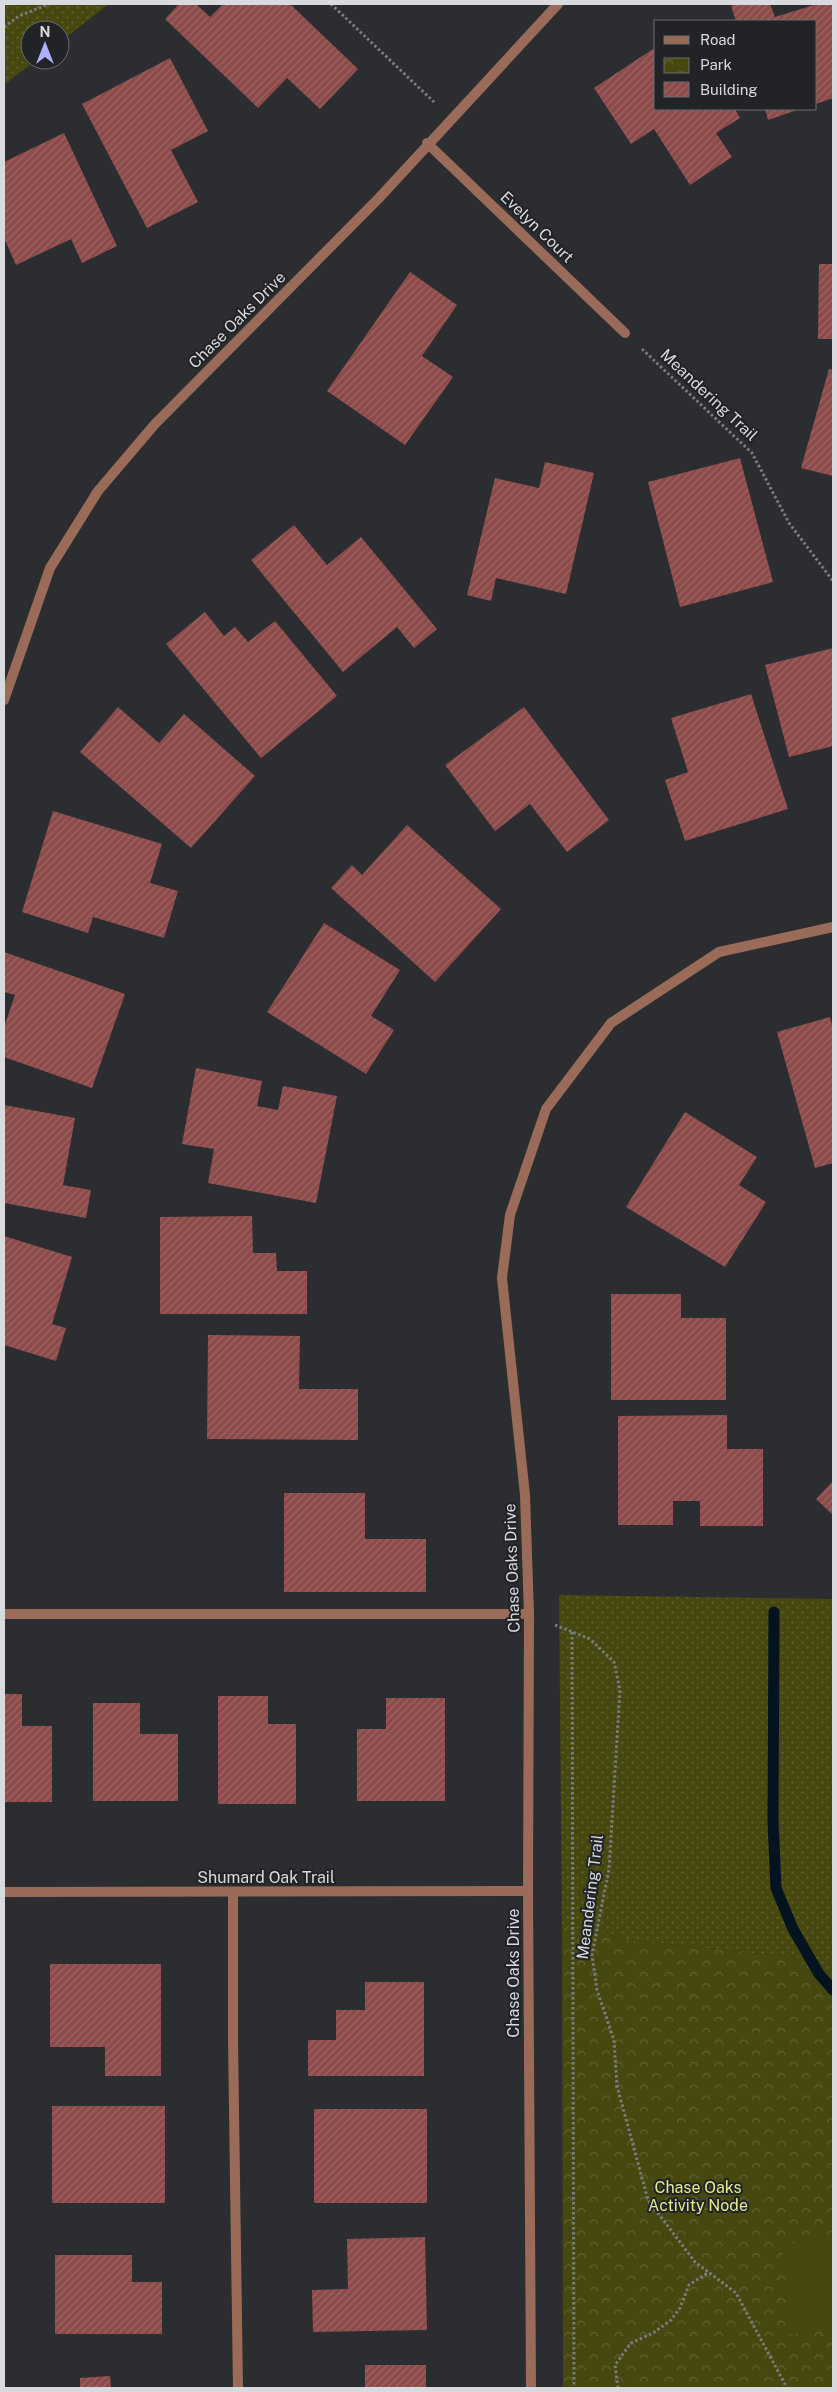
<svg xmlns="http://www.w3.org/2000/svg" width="837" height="2392" font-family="'Public Sans',sans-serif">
<defs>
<pattern id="grass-dots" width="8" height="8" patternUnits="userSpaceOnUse" patternTransform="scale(1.25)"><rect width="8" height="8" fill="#464810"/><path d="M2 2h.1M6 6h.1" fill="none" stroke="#606232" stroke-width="1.8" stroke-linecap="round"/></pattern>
<pattern id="park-crowns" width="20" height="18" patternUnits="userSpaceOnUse" patternTransform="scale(1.25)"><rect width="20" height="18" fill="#464810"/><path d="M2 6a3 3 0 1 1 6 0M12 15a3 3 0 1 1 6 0" fill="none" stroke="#606232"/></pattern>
<pattern id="building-hatch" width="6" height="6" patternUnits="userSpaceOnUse" patternTransform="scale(1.25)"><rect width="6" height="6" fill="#8c4b4a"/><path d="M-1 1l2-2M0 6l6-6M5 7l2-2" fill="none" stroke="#9c6464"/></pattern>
</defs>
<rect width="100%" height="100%" fill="#2b2d30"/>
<path fill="url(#grass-dots)" d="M 4,4 L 109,4 L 60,42 L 60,30 L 30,30 L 30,60 L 36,60 L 4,85 Z
M 559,1595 L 833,1599 L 833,2005 L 798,1958 L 628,1940 L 601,1932 L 562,1927 Z"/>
<path fill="url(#park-crowns)" d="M 562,1927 L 601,1932 L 628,1940 L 798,1958 L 833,2005 L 833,2388 L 563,2388 Z"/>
<path fill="#464810" d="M 833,2238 L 833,2329 L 791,2334 L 781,2244 Z"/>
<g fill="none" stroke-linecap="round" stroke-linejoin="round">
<path stroke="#03131f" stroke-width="11" d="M 774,1612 L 773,1822 L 776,1888 L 793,1929 L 819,1974 L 833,1990"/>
</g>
<path fill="url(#building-hatch)" d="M 179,4 L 196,4 L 210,17 L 223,4 L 290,4 L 358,69 L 320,109 L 287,78 L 258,108 L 165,19 Z
M 737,4 L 770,4 L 775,17 L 817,4 L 833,4 L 833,98 L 816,104 L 816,21 L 736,21 L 731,6 Z
M 656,47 L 656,109 L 735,109 L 740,118 L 716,133 L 732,157 L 690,185 L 654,129 L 631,144 L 594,88 Z
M 170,58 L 208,131 L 171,150 L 198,202 L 147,228 L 82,104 Z
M 765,109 L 800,109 L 768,120 Z
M 64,133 L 117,246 L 82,263 L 71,239 L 16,265 L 4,238 L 4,162 Z
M 819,264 L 833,264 L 833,339 L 818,339 Z
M 410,272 L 457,305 L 422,356 L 453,377 L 405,445 L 327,391 Z
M 829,369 L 833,370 L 833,476 L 801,468 Z
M 740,458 L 773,582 L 680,607 L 648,482 Z
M 545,462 L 594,473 L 566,594 L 496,578 L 491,601 L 467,595 L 495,478 L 539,488 Z
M 294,525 L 327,565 L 361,537 L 437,629 L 414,648 L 397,627 L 343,672 L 251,560 Z
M 205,612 L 224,636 L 235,627 L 248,642 L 275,621 L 337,696 L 261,758 L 166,644 Z
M 833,648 L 833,746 L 789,757 L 765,665 Z
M 751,694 L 788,809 L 685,841 L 665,780 L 688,772 L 671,718 Z
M 118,707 L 159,743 L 184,714 L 255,776 L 191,848 L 80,752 Z
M 524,707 L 609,820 L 567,852 L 530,804 L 495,831 L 445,765 Z
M 53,811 L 162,844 L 150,883 L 178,891 L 164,938 L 93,917 L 88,933 L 22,912 Z
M 407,825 L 501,909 L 435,982 L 331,888 L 352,865 L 362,875 Z
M 324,923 L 400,970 L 371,1016 L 394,1030 L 366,1074 L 267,1012 Z
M 4,952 L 125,994 L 92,1088 L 4,1057 L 4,1027 L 15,995 L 4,992 Z
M 830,1017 L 833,1029 L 833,1163 L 815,1168 L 777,1032 Z
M 196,1068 L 262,1081 L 257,1106 L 278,1110 L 283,1086 L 337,1096 L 316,1203 L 208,1183 L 214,1149 L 182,1144 Z
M 4,1105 L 75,1118 L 63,1185 L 91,1190 L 86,1218 L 4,1203 Z
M 685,1112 L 757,1157 L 739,1185 L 766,1202 L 725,1267 L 626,1207 Z
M 252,1216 L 253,1253 L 276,1253 L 277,1271 L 307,1271 L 307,1314 L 160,1314 L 160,1217 Z
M 4,1236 L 72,1257 L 52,1324 L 66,1328 L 56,1361 L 4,1345 Z
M 611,1294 L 681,1294 L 681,1318 L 726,1318 L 726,1400 L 611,1400 Z
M 208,1335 L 300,1336 L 299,1389 L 358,1389 L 358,1440 L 207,1439 Z
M 727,1415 L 727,1449 L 763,1449 L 763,1526 L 700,1526 L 700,1501 L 673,1501 L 673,1525 L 618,1525 L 618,1416 Z
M 833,1481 L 833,1515 L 816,1499 Z
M 284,1493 L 365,1493 L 365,1539 L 426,1539 L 426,1592 L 284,1592 Z
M 4,1694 L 22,1694 L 22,1726 L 52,1726 L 52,1802 L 4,1802 Z
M 218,1696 L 268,1696 L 268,1724 L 296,1724 L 296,1804 L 218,1804 Z
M 386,1698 L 445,1698 L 445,1801 L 357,1801 L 357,1729 L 386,1729 Z
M 93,1703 L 140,1703 L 140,1734 L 178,1734 L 178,1801 L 93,1801 Z
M 50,1964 L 161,1964 L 161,2076 L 105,2076 L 105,2047 L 50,2047 Z
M 365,1982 L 424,1982 L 424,2076 L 308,2076 L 308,2040 L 336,2040 L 336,2010 L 365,2010 Z
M 52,2106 L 165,2106 L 165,2203 L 52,2203 Z
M 314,2109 L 427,2109 L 427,2203 L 314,2203 Z
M 425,2237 L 427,2330 L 313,2332 L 312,2290 L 348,2289 L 347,2239 Z
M 55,2255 L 132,2255 L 132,2282 L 162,2282 L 162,2334 L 55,2334 Z
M 365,2365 L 426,2365 L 426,2388 L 365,2388 Z
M 110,2376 L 111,2388 L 80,2388 L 80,2378 Z"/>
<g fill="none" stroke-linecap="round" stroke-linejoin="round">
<path stroke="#7a7c7f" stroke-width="3" stroke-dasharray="2.5 2.5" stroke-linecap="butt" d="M 331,4 L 434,102
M 4,27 L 19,16 L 49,4
M 642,349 L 752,453 L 789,523 L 833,581
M 555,1625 L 590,1639 L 614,1662 L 620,1690 L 609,1869 L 592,1955 L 597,1990 L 614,2040 L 617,2086 L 648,2200 L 695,2262 L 736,2293 L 787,2388
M 572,1632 L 574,2388
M 618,2388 L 615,2365 L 631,2343 L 653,2333 L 671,2320 L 680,2308 L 689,2285 L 709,2272"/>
<path stroke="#9a6b58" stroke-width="10" d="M 4,1614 L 529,1614
M 233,1892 L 233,2040 L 238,2388"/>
<path stroke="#9a6b58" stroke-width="10" d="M 427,143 L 625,333
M 4,700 L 50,568 L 98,491 L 155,424 L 379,198 L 558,4
M 4,1892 L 528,1891
M 531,2388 L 528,1891 L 529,1614 L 525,1495 L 502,1278 L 510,1215 L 546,1109 L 611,1023 L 719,952 L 833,927"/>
</g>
<g text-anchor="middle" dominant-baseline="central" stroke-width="4" stroke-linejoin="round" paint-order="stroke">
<g font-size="16" fill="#d9dadd" stroke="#212327">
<text transform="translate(537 227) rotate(44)">Evelyn Court</text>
<text transform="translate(237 320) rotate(-45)">Chase Oaks Drive</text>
<text transform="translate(709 395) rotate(43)">Meandering Trail</text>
<text transform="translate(512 1568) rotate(-92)">Chase Oaks Drive</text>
<text x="266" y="1877">Shumard Oak Trail</text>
<text transform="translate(590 1897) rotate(-83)">Meandering Trail</text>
<text transform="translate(513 1973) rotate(-90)">Chase Oaks Drive</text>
</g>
<g font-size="16" fill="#e5ea8c" stroke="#212327">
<text x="698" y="2187">Chase Oaks<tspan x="698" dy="18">Activity Node</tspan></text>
</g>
</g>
<rect width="837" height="2392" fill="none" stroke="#d9dadd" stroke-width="10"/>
<rect x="654" y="20" width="162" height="90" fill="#212327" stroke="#6b6c70"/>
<rect x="664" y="36" width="25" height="8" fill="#9a6b58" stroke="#6b6c70"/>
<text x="700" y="45" font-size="15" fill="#d9dadd">Road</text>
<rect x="664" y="58" width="25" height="15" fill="url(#park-crowns)" stroke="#6b6c70"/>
<text x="700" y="70" font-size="15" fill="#d9dadd">Park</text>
<rect x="664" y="82" width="25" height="15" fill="url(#building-hatch)" stroke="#6b6c70"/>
<text x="700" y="95" font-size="15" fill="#d9dadd">Building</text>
<g transform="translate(45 45)"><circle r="24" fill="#212327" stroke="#6b6c70"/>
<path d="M0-4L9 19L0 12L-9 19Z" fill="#acaffb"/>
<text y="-8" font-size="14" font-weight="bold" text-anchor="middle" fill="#d9dadd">N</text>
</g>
</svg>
